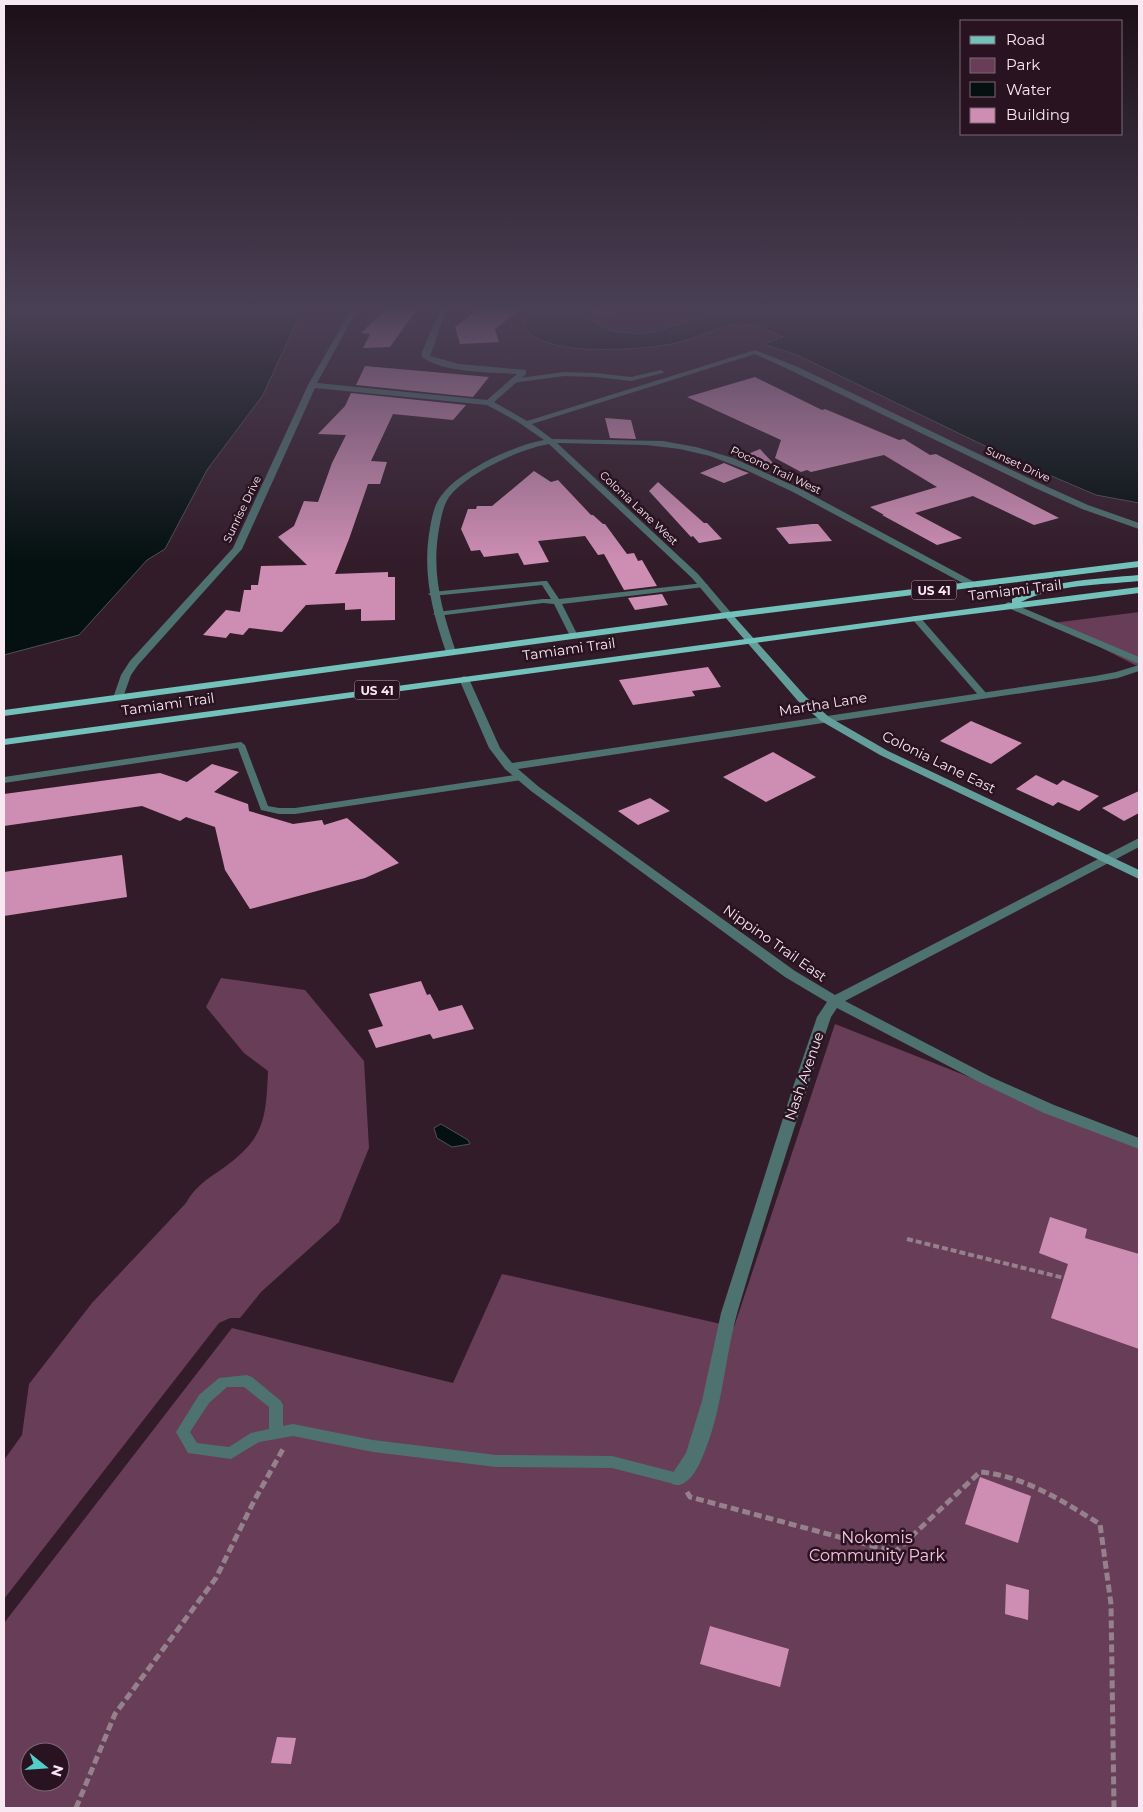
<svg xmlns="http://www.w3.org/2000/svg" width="1143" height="1812" font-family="Montserrat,sans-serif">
<rect width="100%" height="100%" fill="#331c2a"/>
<path fill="#683d57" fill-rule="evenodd" d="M 1139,612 L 1139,667 L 1053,623 Z
M 221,978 L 305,990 L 364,1061 L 369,1148 L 339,1222 L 261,1292 L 240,1318 L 230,1318 L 219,1323 L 4,1599 L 4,1460 L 22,1435 L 29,1384 L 92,1303 L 186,1203 C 196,1186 206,1180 222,1169 C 264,1139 266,1121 268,1071 L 244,1053 L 206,1007 Z
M 835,1024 L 1139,1144 L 1139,1808 L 4,1808 L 4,1623 L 232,1328 L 453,1383 L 502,1274 L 734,1327 ZM 30,1752 L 60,1752 L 60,1782 L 30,1782 Z"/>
<path fill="#051110" stroke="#4e5254" d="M 4,308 L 303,308 L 263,395 L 207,470 L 165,549 L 147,560 L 79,635 L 4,655 Z
M 708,308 L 1139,308 L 1139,503 L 1096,495 L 1014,460 L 797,355 L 763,344 L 783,337 C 771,332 756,324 743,324 C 722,325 697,338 676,343 C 644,350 547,358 525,329 L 527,319 L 542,312 L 564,312 L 584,316 L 612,331 L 639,334 L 657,331 L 718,313 Z
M 441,1124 L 468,1140 L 470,1144 L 452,1147 L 437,1138 L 434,1128 Z"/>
<path fill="#ce8eb4" d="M 397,308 L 418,308 L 390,347 L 363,348 L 370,334 L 361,333 L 386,309 L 396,310 Z
M 480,308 L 521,308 L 495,329 L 499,342 L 460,344 L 455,327 Z
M 365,366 L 489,377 L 473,397 L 356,385 Z
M 755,377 L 822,410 L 825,409 L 899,440 L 904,439 L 930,455 L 936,454 L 1059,518 L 1034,525 L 973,496 L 915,513 L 962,538 L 937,545 L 882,515 L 884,515 L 870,507 L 937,487 L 884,455 L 811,472 L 807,470 L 801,472 L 775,458 L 781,440 L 687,397 Z
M 351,393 L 466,405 L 453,420 L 393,414 L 371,461 L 387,462 L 380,484 L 368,484 L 349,539 L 335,574 L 388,572 L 388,577 L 395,577 L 395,620 L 361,621 L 361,609 L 345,610 L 345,603 L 306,605 L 282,632 L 249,628 L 243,635 L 230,633 L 226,638 L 203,635 L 226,610 L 240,612 L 244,590 L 251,590 L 251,585 L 258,585 L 261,566 L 307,565 L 278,537 L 294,526 L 304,501 L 318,502 L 332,463 L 346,435 L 318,434 L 345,406 Z
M 605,418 L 631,420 L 636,439 L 610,438 Z
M 760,449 L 773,463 L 760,468 L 738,458 Z
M 724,463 L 743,471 L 749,473 L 724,483 L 700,473 Z
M 534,471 L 551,482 L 558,480 L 591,515 L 593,515 L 603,524 L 605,524 L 627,554 L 634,553 L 638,561 L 642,560 L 657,586 L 624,590 L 604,554 L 598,555 L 585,536 L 538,541 L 549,562 L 524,565 L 518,553 L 484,557 L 480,550 L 471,551 L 461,529 L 468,509 L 476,509 L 477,506 L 492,506 Z
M 658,482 L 704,523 L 707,523 L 722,539 L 699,543 L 693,536 L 691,537 L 649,491 Z
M 812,524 L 818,524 L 832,541 L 789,544 L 776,528 Z
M 662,594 L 668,605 L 635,610 L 628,598 Z
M 708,667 L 721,687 L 692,691 L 695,696 L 633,705 L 619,680 Z
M 971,721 L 1022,743 L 991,764 L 940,741 Z
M 773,752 L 816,777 L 766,802 L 723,777 Z
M 212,764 L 239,772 L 214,792 L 248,804 L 249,811 L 293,824 L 322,820 L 324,825 L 347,818 L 399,863 L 365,878 L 250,909 L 225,870 L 215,827 L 186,817 L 180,821 L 142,806 L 4,826 L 4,794 L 160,773 L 187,782 Z
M 1036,775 L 1057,785 L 1063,780 L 1099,796 L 1079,811 L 1058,802 L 1053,806 L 1016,789 Z
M 1139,791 L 1139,813 L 1124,821 L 1102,808 Z
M 650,798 L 670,811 L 638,825 L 618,811 Z
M 122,855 L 127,897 L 4,916 L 4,872 Z
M 421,981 L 427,995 L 430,994 L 439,1011 L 462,1005 L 474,1029 L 433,1039 L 430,1034 L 376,1048 L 368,1030 L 383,1026 L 369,994 Z
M 1050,1217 L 1087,1229 L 1085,1238 L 1139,1254 L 1139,1349 L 1051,1318 L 1068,1264 L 1039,1253 Z
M 980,1477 L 1031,1496 L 1018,1543 L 965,1524 Z
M 1006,1584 L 1029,1590 L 1028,1620 L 1005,1614 Z
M 710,1626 L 789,1649 L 780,1687 L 700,1664 Z
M 277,1737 L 296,1738 L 291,1764 L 271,1763 Z"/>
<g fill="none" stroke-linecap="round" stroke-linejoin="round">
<path stroke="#94818c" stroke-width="4" stroke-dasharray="6 3" stroke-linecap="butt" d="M 907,1239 L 1064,1278"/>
<path stroke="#94818c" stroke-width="5" stroke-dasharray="8 4" stroke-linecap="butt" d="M 687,1492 L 690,1497 L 895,1552 L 980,1472 C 1025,1476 1062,1501 1100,1524 L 1111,1604 L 1114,1808
M 76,1808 L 115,1714 L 216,1578 L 254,1501 L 283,1449"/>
<path fill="#4e7270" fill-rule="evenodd" d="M 661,370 L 664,372 L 663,373 L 631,381 L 596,377 L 564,376 L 512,383 L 509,381 L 512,379 L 564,372 L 596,373 L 631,377 Z
M 544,581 L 547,581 L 559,599 L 704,583 L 708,585 L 704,587 L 562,604 L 578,636 L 574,638 L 570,636 L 554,604 L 543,603 L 437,616 L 433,614 L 437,612 L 543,599 L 551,599 L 542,585 L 432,596 L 428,594 L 432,592 Z
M 913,616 L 919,616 L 986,693 L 986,697 L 980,697 L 913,620 Z
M 241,742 L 245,745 L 268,806 L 279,808 L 295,808 L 522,774 L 527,777 L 522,780 L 295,814 L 279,814 L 261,810 L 238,748 L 4,783 L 4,777 Z
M 247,1375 L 252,1377 L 281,1401 L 283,1405 L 283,1426 L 293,1424 L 373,1440 L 496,1455 L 612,1456 L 678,1473 L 683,1475 L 685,1479 L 683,1483 L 678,1485 L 612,1468 L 496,1467 L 373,1452 L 293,1436 L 259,1442 L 231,1459 L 188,1453 L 176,1432 L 199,1395 L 219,1378 ZM 227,1387 L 244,1387 L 269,1407 L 269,1429 L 251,1433 L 229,1447 L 197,1443 L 190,1432 L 209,1403 Z"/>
<path fill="#4e7270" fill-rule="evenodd" d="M 352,308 L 358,308 L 317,383 L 487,400 L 517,374 C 491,372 442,373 422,357 L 422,352 L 441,308 L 447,308 L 430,356 L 459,364 L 526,370 L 526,374 L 494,402 L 527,421 L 755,350 L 798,367 L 1039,483 L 1088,505 L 1139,523 L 1139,529 L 1082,509 L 1033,487 L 792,371 L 755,354 L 532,424 L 552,439 L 663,441 L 696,447 L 733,458 L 799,488 L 976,583 L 976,587 L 970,587 L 793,492 L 744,469 L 710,456 L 680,449 L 646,445 L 557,443 L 698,574 L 733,615 L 731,617 L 725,617 L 692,578 L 549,444 C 527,448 507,457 488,467 C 474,475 459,484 449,497 C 443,506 441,518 439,529 C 431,573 442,611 456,652 L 451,655 L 446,652 C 432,611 422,572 430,528 C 432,517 434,505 441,496 C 452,481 468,472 483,463 C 502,453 523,444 544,440 L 518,422 L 487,405 L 315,388 L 242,549 L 138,665 L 131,675 L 122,700 L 114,700 L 113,698 L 121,675 L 130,661 L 233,548 L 308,385 Z
M 574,308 L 588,308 L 615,315 L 612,317 Z
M 1009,602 L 1139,657 L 1139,664 L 1006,607 L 1006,603 Z
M 1139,665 L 1139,671 L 1118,678 L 1095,682 L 518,769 L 539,787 L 795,971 L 835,995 L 1139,838 L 1139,847 L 845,1001 L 991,1077 L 1054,1105 L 1139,1138 L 1139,1149 L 1044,1113 L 981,1083 L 837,1008 L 831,1017 C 798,1114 767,1212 738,1310 C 724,1359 723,1411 702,1458 C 697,1470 686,1490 672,1484 L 669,1479 L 686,1453 L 702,1401 L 721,1313 L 792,1090 L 817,1017 L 827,1002 L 785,977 L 531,791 L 505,769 L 489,748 L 459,679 L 464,676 L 469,679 L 500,748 L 512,763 L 1095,676 L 1116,672 Z"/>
<path fill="#639e9a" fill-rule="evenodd" d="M 728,612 L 731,613 L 806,697 L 829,717 L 888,751 L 1139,870 L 1139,879 L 880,755 L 821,721 L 798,701 L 725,617 L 725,613 Z"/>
<path fill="#72c1bb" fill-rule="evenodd" d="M 1139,561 L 1139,567 L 728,618 L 4,716 L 4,710 L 728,612 Z
M 1139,575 L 1139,581 C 1100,585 1057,584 1021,602 L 1139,587 L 1139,593 L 916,621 L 4,745 L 4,739 L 1012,603 L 1012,599 C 1051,580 1096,579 1139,575 Z"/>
</g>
<linearGradient id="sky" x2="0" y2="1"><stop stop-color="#1c0f17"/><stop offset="0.55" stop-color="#4a4055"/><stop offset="1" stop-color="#4a4055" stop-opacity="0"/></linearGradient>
<rect width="1143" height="562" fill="url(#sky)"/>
<g text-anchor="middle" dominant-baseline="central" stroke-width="5" stroke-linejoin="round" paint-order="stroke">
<g font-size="11" fill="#f8e8f1" stroke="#291321">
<text transform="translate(1018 464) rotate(25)">Sunset Drive</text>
<text transform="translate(776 470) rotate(25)">Pocono Trail West</text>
<text transform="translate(639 508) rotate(43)">Colonia Lane West</text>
<text transform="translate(242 509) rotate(-64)">Sunrise Drive</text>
</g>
<g fill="#291321" stroke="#baa8b3" stroke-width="1">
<rect x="911.5" y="580.5" width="45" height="19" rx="4"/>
<rect x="354.5" y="680.5" width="45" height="19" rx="4"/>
</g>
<g font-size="12" font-weight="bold" fill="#f8e8f1">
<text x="934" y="590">US 41</text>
<text x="377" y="690">US 41</text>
</g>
<g font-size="14" fill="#f8e8f1" stroke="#291321">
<text transform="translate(1015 590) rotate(-7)">Tamiami Trail</text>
<text transform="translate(569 649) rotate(-8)">Tamiami Trail</text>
<text transform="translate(168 704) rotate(-8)">Tamiami Trail</text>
<text transform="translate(823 704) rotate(-9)">Martha Lane</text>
<text transform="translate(939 762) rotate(26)">Colonia Lane East</text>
<text transform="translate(775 943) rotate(35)">Nippino Trail East</text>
<text transform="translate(804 1076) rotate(-71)">Nash Avenue</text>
</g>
<g font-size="16" fill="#f9c3e3" stroke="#291321">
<text x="877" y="1537">Nokomis<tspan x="877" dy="18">Community Park</tspan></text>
</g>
</g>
<rect width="1143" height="1812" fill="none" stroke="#f8e8f1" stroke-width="10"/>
<rect x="960" y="20" width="162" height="115" fill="#291321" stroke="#7c6874"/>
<rect x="970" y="36" width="25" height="8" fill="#72c1bb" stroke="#7c6874"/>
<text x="1006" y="45" font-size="15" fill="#f8e8f1">Road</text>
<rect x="970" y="58" width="25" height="15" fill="#683d57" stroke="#7c6874"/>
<text x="1006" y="70" font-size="15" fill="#f8e8f1">Park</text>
<rect x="970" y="82" width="25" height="15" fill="#051110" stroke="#7c6874"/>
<text x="1006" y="95" font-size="15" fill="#f8e8f1">Water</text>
<rect x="970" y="108" width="25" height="15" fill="#ce8eb4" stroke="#7c6874"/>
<text x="1006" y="120" font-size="15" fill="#f8e8f1">Building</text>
<g transform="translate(45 1767) rotate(107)"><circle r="24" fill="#291321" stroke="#7c6874"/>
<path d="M0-4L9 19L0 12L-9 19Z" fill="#54cdc7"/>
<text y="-8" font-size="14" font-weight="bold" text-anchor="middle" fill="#f8e8f1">N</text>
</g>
</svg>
